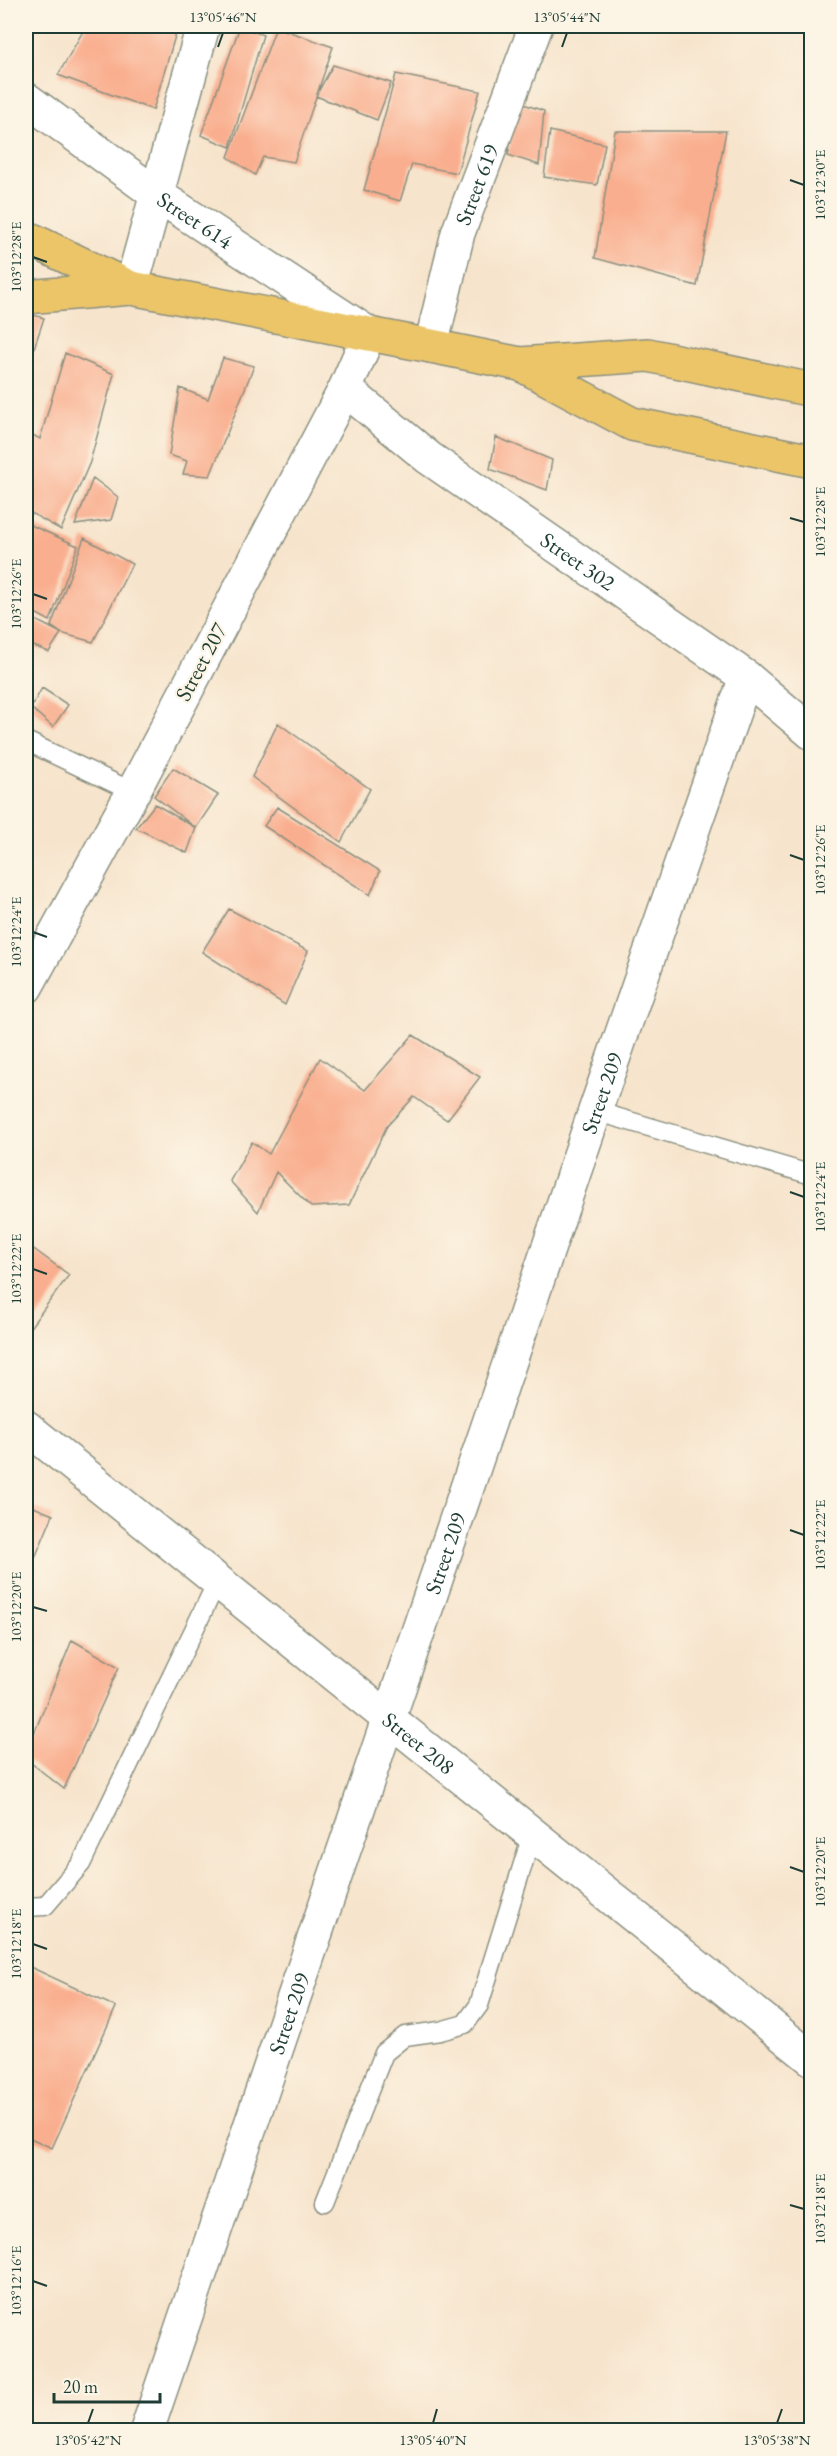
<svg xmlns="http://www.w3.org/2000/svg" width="837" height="2456" font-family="'EB Garamond',serif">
<rect width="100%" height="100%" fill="#fcf5e5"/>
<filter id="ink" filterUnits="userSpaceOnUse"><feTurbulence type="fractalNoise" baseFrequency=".0167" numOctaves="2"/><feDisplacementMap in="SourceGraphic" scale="12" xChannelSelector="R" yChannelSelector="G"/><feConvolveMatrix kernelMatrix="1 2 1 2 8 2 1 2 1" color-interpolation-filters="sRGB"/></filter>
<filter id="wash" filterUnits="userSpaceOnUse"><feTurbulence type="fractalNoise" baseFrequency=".008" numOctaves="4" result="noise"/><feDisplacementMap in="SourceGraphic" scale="24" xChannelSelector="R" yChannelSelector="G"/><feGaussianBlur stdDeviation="1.35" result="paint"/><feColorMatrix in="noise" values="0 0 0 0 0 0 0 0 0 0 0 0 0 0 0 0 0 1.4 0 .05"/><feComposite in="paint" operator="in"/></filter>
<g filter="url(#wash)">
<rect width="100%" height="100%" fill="#f7e4cc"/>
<g id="blocks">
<path fill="#f9af8f" d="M 86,26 L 178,26 L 153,110 L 58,75 Z
M 240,26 L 263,35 L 230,147 L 201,135 Z
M 276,27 L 333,47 L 294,162 L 263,157 L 255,175 L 228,157 Z
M 333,65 L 391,83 L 377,120 L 316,96 Z
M 396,74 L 480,91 L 457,173 L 412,164 L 400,201 L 364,190 Z
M 518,102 L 544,111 L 539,165 L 508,155 Z
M 550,131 L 605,144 L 597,185 L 544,177 Z
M 615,131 L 726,131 L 697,286 L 595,258 Z
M 26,313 L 44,318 L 26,372 Z
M 65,353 L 114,374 L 90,462 L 61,530 L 26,510 L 26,440 L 29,433 L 40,439 Z
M 223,358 L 254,366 L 210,476 L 183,474 L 187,461 L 169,455 L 180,388 L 208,399 Z
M 496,437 L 552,460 L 547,490 L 490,469 Z
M 93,478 L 118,497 L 111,520 L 75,525 Z
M 26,523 L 78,546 L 50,621 L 26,608 Z
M 84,538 L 132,564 L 93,642 L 61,633 L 49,652 L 26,643 L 26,615 L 61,633 L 51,626 Z
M 42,688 L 68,705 L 53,727 L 31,708 Z
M 278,723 L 370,789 L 341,842 L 252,777 Z
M 173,768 L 218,795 L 196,828 L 154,796 Z
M 155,804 L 196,828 L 187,853 L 136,828 Z
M 277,807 L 380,871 L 370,895 L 264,826 Z
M 229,909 L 308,951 L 285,1005 L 202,952 Z
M 413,1035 L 480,1077 L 447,1120 L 414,1097 L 387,1126 L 349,1205 L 311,1207 L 276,1172 L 258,1212 L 230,1181 L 252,1142 L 269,1154 L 320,1058 L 365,1090 Z
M 31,1247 L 69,1275 L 26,1333 L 26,1252 Z
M 26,1504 L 53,1515 L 26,1579 Z
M 72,1640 L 119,1667 L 64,1789 L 26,1759 L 26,1753 Z
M 26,1965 L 116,2007 L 52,2148 L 26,2136 Z"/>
</g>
</g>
<g filter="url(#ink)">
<use href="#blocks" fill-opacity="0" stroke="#8b9080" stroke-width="1.5"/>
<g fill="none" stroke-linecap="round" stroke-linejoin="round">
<defs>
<path id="service" d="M 26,741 L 133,792
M 595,1111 L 812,1175
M 26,1907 L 45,1906 L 81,1864 L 217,1582
M 325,2202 L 384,2053 L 405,2036 L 440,2031 L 465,2024 L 479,2005 L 532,1835"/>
<g id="minor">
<path d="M 131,288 L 203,26"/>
<path id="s1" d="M 431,346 L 458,233 L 536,26"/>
<path id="s2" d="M 345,389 L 429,458 L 746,677 L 812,733"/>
<path id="s3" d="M 147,2430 L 595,1111 L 746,677"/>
</g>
<g id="tertiary">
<path id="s4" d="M 26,99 L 156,194 L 369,334 L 345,389 L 133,792 L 26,987"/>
<path id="s5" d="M 26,1427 L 812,2059"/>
</g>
<path id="primary" d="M 26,237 L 131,288 L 431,346 L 520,364 L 648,355 L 812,390
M 26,297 L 131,288
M 520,364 L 632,424 L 812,461"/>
</defs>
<use href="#service" stroke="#8b9080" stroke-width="21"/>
<use href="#minor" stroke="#8b9080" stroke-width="36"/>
<use href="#tertiary" stroke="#8b9080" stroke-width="36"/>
<use href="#primary" stroke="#8b9080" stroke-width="36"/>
<use href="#service" stroke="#fff" stroke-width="18"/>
<use href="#minor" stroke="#fff" stroke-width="33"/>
<use href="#tertiary" stroke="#fff" stroke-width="33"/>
<use href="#primary" stroke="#ecc569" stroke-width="33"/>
</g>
</g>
<path fill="none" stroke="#1f3d34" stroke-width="2" d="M 218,47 L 223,33M 562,47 L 567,33M 790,180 L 804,185M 33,257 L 47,262M 790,518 L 804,522M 33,594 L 47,599M 790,855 L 804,860M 33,932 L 47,937M 790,1192 L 804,1197M 33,1269 L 47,1274M 790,1530 L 804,1535M 33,1607 L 47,1611M 790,1867 L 804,1872M 33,1944 L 47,1949M 790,2205 L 804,2209M 33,2281 L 47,2286M 88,2423 L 93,2409M 433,2423 L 437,2409M 777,2423 L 782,2409"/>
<g text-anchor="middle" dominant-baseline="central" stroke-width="4.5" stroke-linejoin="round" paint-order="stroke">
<g font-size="22" fill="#1f3d34" stroke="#fcf5e5">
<text stroke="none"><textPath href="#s1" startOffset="168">Street 619</textPath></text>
<text stroke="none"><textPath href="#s4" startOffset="208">Street 614</textPath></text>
<text stroke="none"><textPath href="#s2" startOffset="290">Street 302</textPath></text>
<text transform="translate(201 662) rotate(-62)">Street 207</text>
<text stroke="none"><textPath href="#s3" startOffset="1412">Street 209</textPath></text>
<text stroke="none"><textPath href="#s3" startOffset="926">Street 209</textPath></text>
<text stroke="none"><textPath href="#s5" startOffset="504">Street 208</textPath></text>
<text stroke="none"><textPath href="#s3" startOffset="440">Street 209</textPath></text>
</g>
</g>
<rect width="837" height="2456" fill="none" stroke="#fcf5e5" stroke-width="66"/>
<path d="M54 2393v9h106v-9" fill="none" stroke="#1f3d34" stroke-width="3"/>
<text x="63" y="2393" font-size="18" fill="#1f3d34" stroke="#fcf5e5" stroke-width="4.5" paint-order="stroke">20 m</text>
<rect x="33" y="33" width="771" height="2390" fill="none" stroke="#1f3d34" stroke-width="2"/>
<g font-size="15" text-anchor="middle" fill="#1f3d34">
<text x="223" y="22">13°05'46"N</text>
<text x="567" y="22">13°05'44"N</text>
<text transform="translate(820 185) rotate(-90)" y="5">103°12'30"E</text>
<text transform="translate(16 257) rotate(-90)" y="5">103°12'28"E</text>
<text transform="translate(820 522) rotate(-90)" y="5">103°12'28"E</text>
<text transform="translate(16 594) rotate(-90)" y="5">103°12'26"E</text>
<text transform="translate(820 860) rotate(-90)" y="5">103°12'26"E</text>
<text transform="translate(16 932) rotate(-90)" y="5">103°12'24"E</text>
<text transform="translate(820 1197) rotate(-90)" y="5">103°12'24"E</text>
<text transform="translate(16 1269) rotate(-90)" y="5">103°12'22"E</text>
<text transform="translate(820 1535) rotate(-90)" y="5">103°12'22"E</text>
<text transform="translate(16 1607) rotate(-90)" y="5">103°12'20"E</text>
<text transform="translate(820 1872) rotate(-90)" y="5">103°12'20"E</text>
<text transform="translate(16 1944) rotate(-90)" y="5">103°12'18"E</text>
<text transform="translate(820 2209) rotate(-90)" y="5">103°12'18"E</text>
<text transform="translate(16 2281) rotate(-90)" y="5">103°12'16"E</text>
<text x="88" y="2445">13°05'42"N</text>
<text x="433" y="2445">13°05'40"N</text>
<text x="777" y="2445">13°05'38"N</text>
</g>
</svg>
